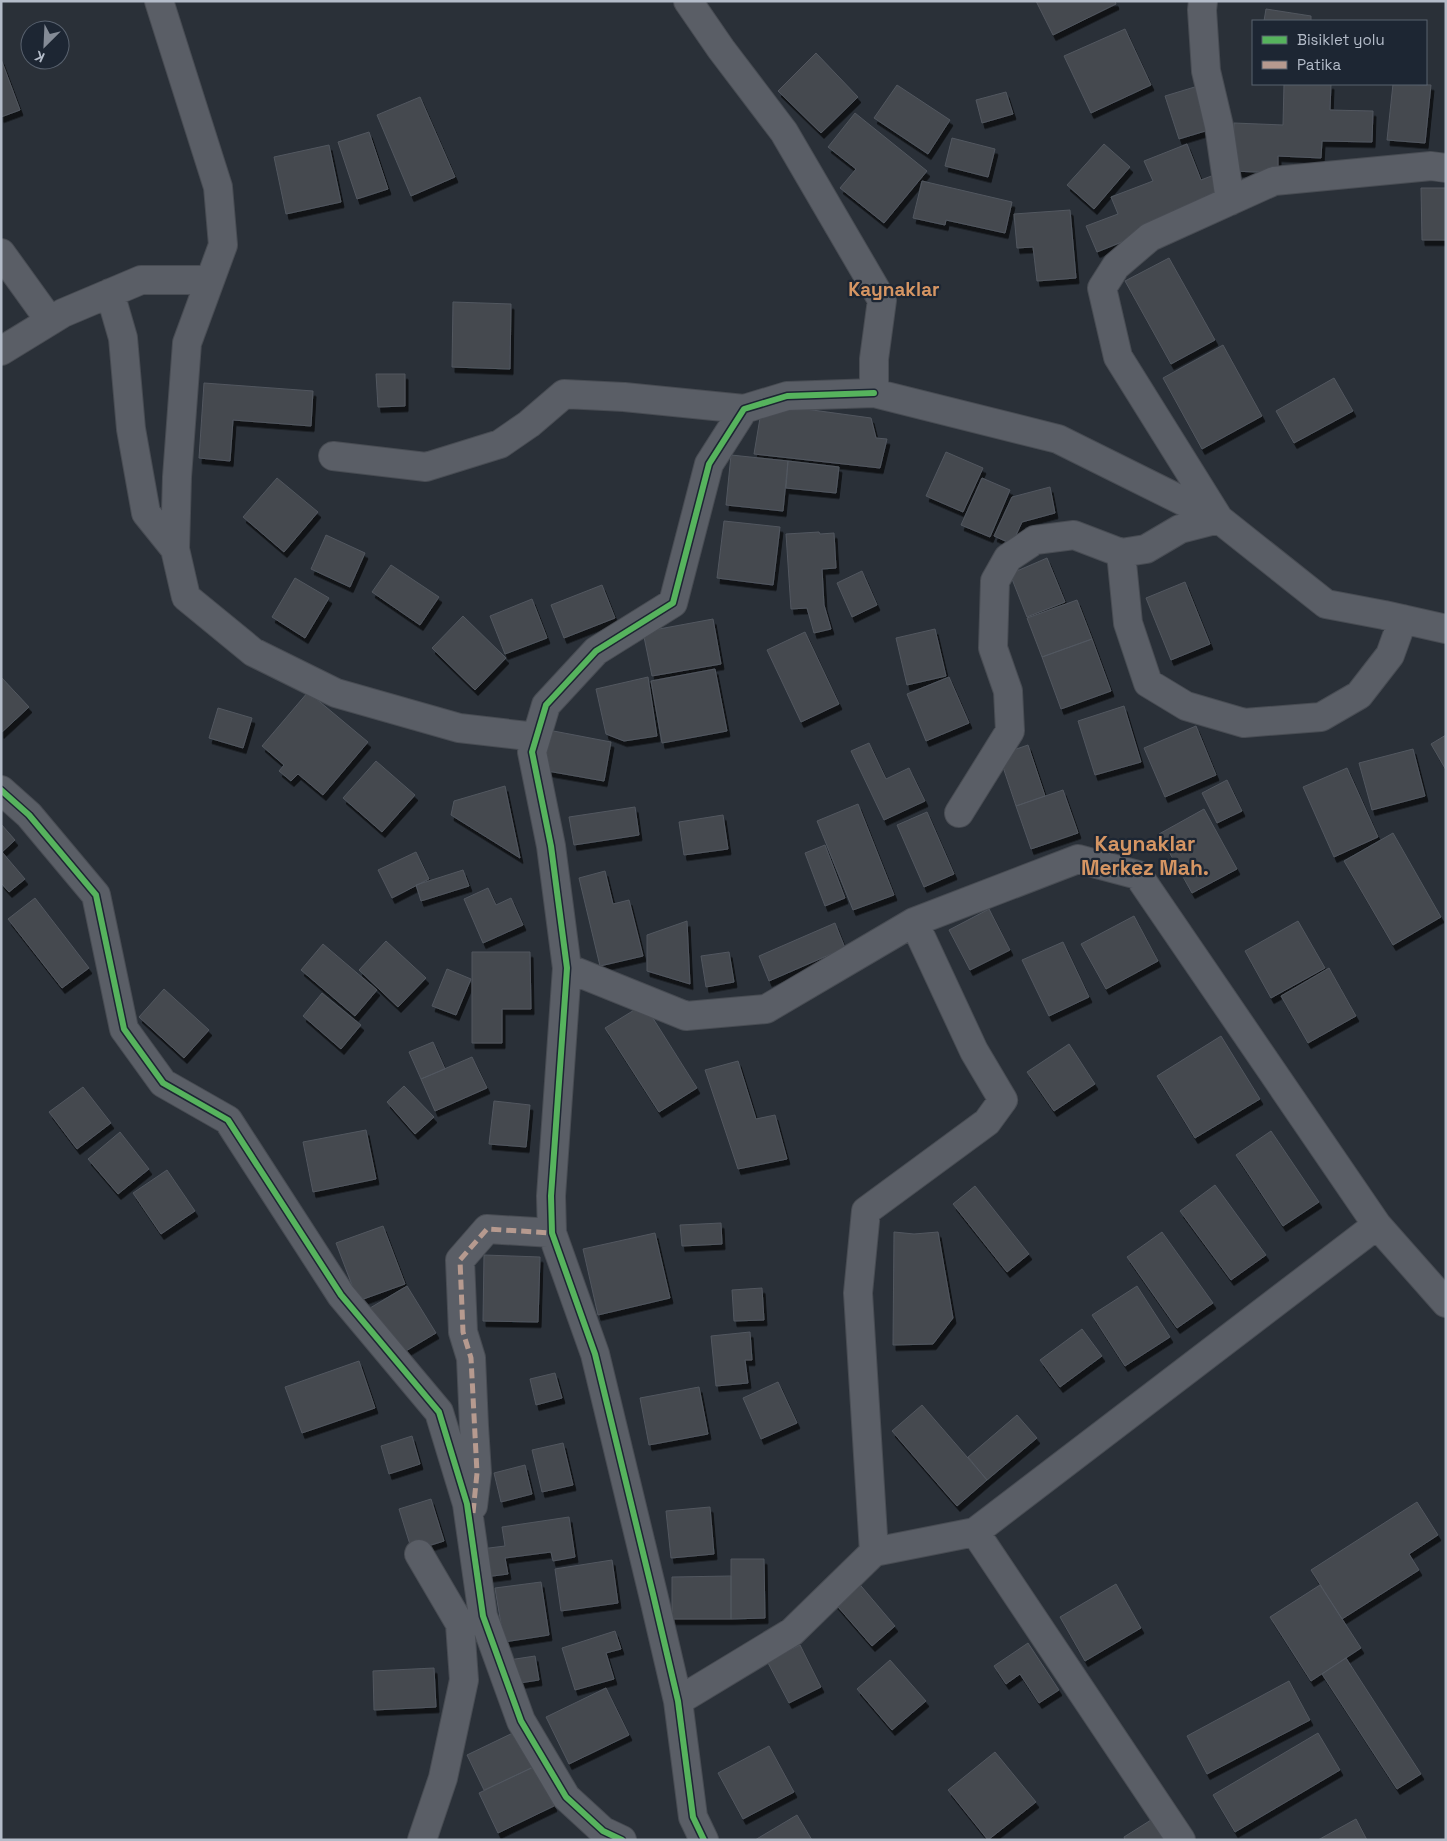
<svg xmlns="http://www.w3.org/2000/svg" width="1447" height="1841" font-family="'Space Grotesk',sans-serif">
<defs>
<filter id="shadow"><feDropShadow dx="3" dy="5.5" stdDeviation="0" flood-color="#0009"/></filter>
</defs>
<rect width="100%" height="100%" fill="#2a3038"/>
<path fill="#444950" stroke="#52575f" filter="url(#shadow)" d="M 1036,1 L 1115,1 L 1116,4 L 1053,35 Z
M 1266,9 L 1311,16 L 1311,21 L 1264,21 Z
M 1125,29 L 1151,85 L 1091,113 L 1064,56 Z
M 816,53 L 858,97 L 821,133 L 778,91 Z
M 1,59 L 20,110 L 1,117 Z
M 1284,84 L 1331,84 L 1330,110 L 1373,111 L 1372,142 L 1322,141 L 1321,158 L 1278,156 L 1278,173 L 1233,171 L 1234,123 L 1283,125 Z
M 1393,84 L 1431,85 L 1425,143 L 1387,140 Z
M 897,85 L 950,120 L 928,154 L 874,118 Z
M 1198,86 L 1212,129 L 1179,139 L 1165,96 Z
M 1006,92 L 1013,114 L 982,123 L 976,100 Z
M 420,97 L 455,177 L 411,196 L 377,115 Z
M 855,113 L 927,171 L 884,223 L 840,188 L 856,169 L 828,147 Z
M 369,132 L 388,189 L 357,199 L 338,142 Z
M 952,138 L 995,149 L 988,177 L 945,166 Z
M 1104,144 L 1130,167 L 1094,209 L 1067,185 Z
M 1187,144 L 1201,180 L 1214,175 L 1224,201 L 1097,252 L 1086,226 L 1118,214 L 1111,197 L 1153,181 L 1144,161 Z
M 329,145 L 341,202 L 286,214 L 274,157 Z
M 922,181 L 1012,202 L 1005,233 L 946,220 L 945,225 L 913,218 Z
M 1421,188 L 1446,188 L 1446,240 L 1422,240 Z
M 1070,210 L 1076,278 L 1037,281 L 1033,247 L 1017,248 L 1014,214 Z
M 1169,258 L 1215,340 L 1171,364 L 1125,281 Z
M 453,302 L 511,304 L 510,369 L 452,367 Z
M 1223,345 L 1262,416 L 1202,449 L 1163,378 Z
M 376,374 L 405,374 L 405,406 L 378,407 Z
M 1334,378 L 1353,411 L 1294,443 L 1276,411 Z
M 204,383 L 313,391 L 311,426 L 233,420 L 230,461 L 199,458 Z
M 783,406 L 871,418 L 876,438 L 887,439 L 880,468 L 754,454 L 760,418 Z
M 946,452 L 983,468 L 963,512 L 926,496 Z
M 731,455 L 788,461 L 783,511 L 726,505 Z
M 788,461 L 839,467 L 836,493 L 786,488 Z
M 277,478 L 318,512 L 284,552 L 243,517 Z
M 982,478 L 1010,490 L 990,537 L 961,525 Z
M 1050,487 L 1055,513 L 1022,522 L 1012,544 L 994,536 L 1012,497 Z
M 724,521 L 780,527 L 773,585 L 717,578 Z
M 819,532 L 820,534 L 834,533 L 836,568 L 822,569 L 824,605 L 831,629 L 814,633 L 807,608 L 791,609 L 786,534 Z
M 326,535 L 365,553 L 350,587 L 311,569 Z
M 1047,558 L 1065,602 L 1027,617 L 1010,574 Z
M 391,565 L 439,597 L 420,625 L 372,592 Z
M 862,571 L 877,605 L 852,617 L 837,583 Z
M 295,578 L 329,598 L 305,638 L 272,617 Z
M 1185,582 L 1210,644 L 1171,660 L 1146,598 Z
M 602,585 L 615,618 L 564,638 L 551,605 Z
M 532,599 L 547,638 L 505,654 L 490,616 Z
M 1077,600 L 1092,639 L 1042,657 L 1027,618 Z
M 463,616 L 506,658 L 475,690 L 432,648 Z
M 713,619 L 721,664 L 652,676 L 643,632 Z
M 935,629 L 946,676 L 907,685 L 896,638 Z
M 805,632 L 839,704 L 801,722 L 767,650 Z
M 1092,639 L 1111,691 L 1061,709 L 1042,657 Z
M 715,669 L 727,731 L 662,743 L 651,681 Z
M 1,677 L 29,707 L 1,733 Z
M 648,677 L 657,736 L 624,741 L 606,734 L 596,689 Z
M 949,677 L 969,723 L 926,741 L 907,694 Z
M 308,692 L 368,742 L 323,795 L 298,774 L 291,781 L 279,771 L 284,765 L 262,746 Z
M 1124,706 L 1141,762 L 1095,775 L 1078,721 Z
M 218,708 L 252,718 L 243,748 L 209,738 Z
M 1196,726 L 1216,775 L 1165,797 L 1144,748 Z
M 543,729 L 611,742 L 604,781 L 536,769 Z
M 1446,735 L 1446,770 L 1431,744 Z
M 869,743 L 886,779 L 909,768 L 925,801 L 884,820 L 851,751 Z
M 1028,745 L 1045,796 L 1016,806 L 999,755 Z
M 1413,749 L 1425,796 L 1372,810 L 1359,763 Z
M 376,761 L 415,795 L 382,832 L 343,798 Z
M 1347,768 L 1378,837 L 1334,857 L 1303,787 Z
M 1227,780 L 1242,811 L 1217,823 L 1202,793 Z
M 505,786 L 520,858 L 451,815 L 454,801 Z
M 1063,790 L 1078,833 L 1031,849 L 1016,806 Z
M 858,804 L 894,895 L 853,910 L 817,821 Z
M 635,807 L 639,835 L 574,845 L 569,817 Z
M 1204,809 L 1237,869 L 1192,893 L 1159,834 Z
M 927,812 L 954,874 L 924,887 L 897,825 Z
M 723,815 L 728,849 L 684,855 L 679,822 Z
M 1,824 L 15,840 L 2,852 L 25,879 L 9,892 L 1,883 Z
M 1393,833 L 1441,917 L 1393,945 L 1344,861 Z
M 825,845 L 845,898 L 825,906 L 805,853 Z
M 416,852 L 429,879 L 392,898 L 378,870 Z
M 463,870 L 469,886 L 421,901 L 416,885 Z
M 605,871 L 613,904 L 629,900 L 643,956 L 600,966 L 579,878 Z
M 488,888 L 496,905 L 511,898 L 523,925 L 483,943 L 464,899 Z
M 35,898 L 89,968 L 62,988 L 8,919 Z
M 989,909 L 1010,950 L 970,970 L 949,930 Z
M 1134,916 L 1158,961 L 1106,989 L 1081,944 Z
M 687,921 L 690,984 L 647,971 L 647,935 Z
M 1298,921 L 1325,968 L 1271,998 L 1245,951 Z
M 835,923 L 845,948 L 769,981 L 759,956 Z
M 386,941 L 426,978 L 398,1007 L 359,970 Z
M 1063,942 L 1089,997 L 1049,1016 L 1022,960 Z
M 323,944 L 377,990 L 355,1016 L 301,970 Z
M 472,952 L 530,952 L 531,1009 L 502,1009 L 502,1043 L 472,1043 Z
M 729,952 L 734,982 L 706,987 L 701,956 Z
M 1329,968 L 1356,1016 L 1308,1043 L 1281,996 Z
M 447,969 L 471,979 L 456,1015 L 432,1006 Z
M 164,989 L 209,1030 L 184,1058 L 139,1017 Z
M 322,993 L 361,1025 L 341,1049 L 303,1016 Z
M 644,1004 L 697,1088 L 659,1112 L 605,1028 Z
M 1221,1036 L 1260,1099 L 1195,1138 L 1157,1076 Z
M 433,1042 L 445,1069 L 421,1079 L 409,1052 Z
M 1069,1044 L 1095,1084 L 1054,1111 L 1027,1072 Z
M 472,1057 L 487,1088 L 435,1111 L 421,1079 Z
M 738,1061 L 756,1119 L 775,1115 L 787,1159 L 738,1169 L 705,1070 Z
M 404,1086 L 434,1117 L 415,1134 L 387,1102 Z
M 83,1087 L 111,1123 L 77,1149 L 49,1112 Z
M 494,1101 L 530,1105 L 526,1147 L 489,1144 Z
M 366,1130 L 376,1179 L 313,1192 L 303,1142 Z
M 1271,1131 L 1319,1202 L 1283,1226 L 1236,1155 Z
M 120,1132 L 149,1169 L 118,1194 L 88,1159 Z
M 167,1170 L 195,1211 L 161,1234 L 133,1193 Z
M 1215,1185 L 1266,1255 L 1231,1280 L 1180,1211 Z
M 975,1186 L 1029,1254 L 1007,1272 L 953,1204 Z
M 721,1223 L 722,1244 L 682,1246 L 680,1225 Z
M 383,1226 L 405,1284 L 358,1301 L 336,1243 Z
M 894,1232 L 914,1234 L 938,1232 L 953,1318 L 933,1344 L 893,1345 Z
M 1162,1232 L 1213,1303 L 1177,1328 L 1127,1257 Z
M 655,1233 L 670,1298 L 598,1315 L 583,1249 Z
M 484,1255 L 540,1257 L 538,1322 L 483,1321 Z
M 407,1286 L 436,1333 L 394,1358 L 365,1311 Z
M 1137,1286 L 1170,1337 L 1125,1366 L 1092,1315 Z
M 762,1288 L 764,1320 L 734,1321 L 732,1290 Z
M 1082,1329 L 1102,1356 L 1060,1387 L 1040,1360 Z
M 750,1332 L 752,1360 L 745,1360 L 748,1383 L 716,1386 L 711,1336 Z
M 359,1361 L 375,1408 L 302,1433 L 285,1387 Z
M 555,1373 L 562,1398 L 536,1405 L 530,1379 Z
M 778,1382 L 797,1423 L 761,1439 L 743,1398 Z
M 699,1387 L 708,1434 L 649,1445 L 640,1398 Z
M 922,1405 L 987,1480 L 957,1506 L 892,1431 Z
M 1017,1415 L 1037,1438 L 987,1480 L 968,1457 Z
M 412,1436 L 420,1464 L 389,1474 L 381,1446 Z
M 563,1443 L 573,1485 L 542,1492 L 532,1450 Z
M 525,1465 L 532,1494 L 501,1502 L 494,1473 Z
M 431,1499 L 444,1541 L 412,1551 L 399,1509 Z
M 1417,1502 L 1438,1535 L 1409,1554 L 1419,1570 L 1342,1619 L 1311,1570 Z
M 710,1507 L 714,1554 L 671,1558 L 666,1511 Z
M 569,1517 L 575,1557 L 553,1561 L 551,1552 L 505,1558 L 508,1574 L 485,1577 L 481,1549 L 505,1546 L 502,1527 Z
M 731,1559 L 764,1559 L 765,1618 L 731,1619 Z
M 612,1560 L 618,1603 L 561,1611 L 555,1569 Z
M 731,1576 L 731,1619 L 672,1619 L 672,1577 Z
M 856,1580 L 895,1626 L 872,1646 L 832,1600 Z
M 541,1582 L 549,1635 L 504,1642 L 495,1588 Z
M 1116,1584 L 1141,1628 L 1085,1661 L 1060,1617 Z
M 1320,1585 L 1361,1648 L 1311,1681 L 1270,1617 Z
M 615,1631 L 621,1649 L 606,1653 L 614,1679 L 575,1690 L 562,1648 Z
M 1028,1643 L 1059,1690 L 1039,1703 L 1020,1674 L 1006,1684 L 994,1666 Z
M 800,1645 L 821,1687 L 789,1703 L 767,1661 Z
M 535,1656 L 539,1680 L 513,1684 L 509,1660 Z
M 1346,1658 L 1421,1774 L 1397,1789 L 1322,1674 Z
M 890,1660 L 926,1701 L 892,1730 L 857,1689 Z
M 434,1668 L 436,1707 L 374,1710 L 373,1671 Z
M 1289,1681 L 1310,1720 L 1207,1774 L 1187,1736 Z
M 606,1688 L 629,1735 L 569,1764 L 546,1717 Z
M 517,1731 L 534,1767 L 484,1790 L 467,1755 Z
M 1318,1733 L 1340,1770 L 1235,1832 L 1213,1795 Z
M 769,1746 L 794,1792 L 743,1819 L 718,1773 Z
M 995,1752 L 1036,1802 L 988,1840 L 948,1790 Z
M 535,1766 L 554,1806 L 498,1833 L 479,1793 Z
M 797,1815 L 812,1840 L 755,1840 Z
M 1356,1819 L 1367,1840 L 1318,1840 Z
M 1151,1820 L 1164,1840 L 1125,1840 L 1124,1837 Z"/>
<g fill="none" stroke-linecap="round" stroke-linejoin="round">
<defs>
<path id="minor" d="M 159,1 L 218,187 L 223,245 L 187,343 L 177,477 L 175,549 L 186,597 L 253,652 L 336,693 L 459,728 L 536,737
M 688,1 L 721,49 L 784,132 L 882,300 L 874,359 L 874,393 L 1058,439 L 1219,519 L 1326,604 L 1384,615 L 1446,629
M 1203,1 L 1202,10 L 1206,71 L 1219,126 L 1230,201
M 1,253 L 50,321
M 110,293 L 123,338 L 131,429 L 146,513 L 175,549
M 1,351 L 63,313 L 141,280 L 210,280
M 333,456 L 426,467 L 500,444 L 529,424 L 564,394 L 624,397 L 744,409
M 1219,519 L 1118,357 L 1102,288 L 1116,266 L 1150,237 L 1274,181 L 1431,166 L 1446,168
M 1121,553 L 1128,623 L 1148,683 L 1186,706 L 1244,723 L 1321,717 L 1359,695 L 1390,655 L 1403,619
M 1,790 L 29,815 L 96,895 L 124,1029 L 163,1083 L 228,1120 L 341,1295 L 439,1412 L 467,1504 L 483,1616 L 521,1721 L 566,1797 L 603,1831 L 622,1840
M 959,813 L 1010,731 L 1008,691 L 993,648 L 995,581 L 1008,558 L 1035,540 L 1074,535 L 1121,553 L 1146,549 L 1180,529 L 1219,519
M 567,968 L 686,1016 L 766,1009 L 914,922 L 1078,859 L 1138,875 L 1377,1225 L 1446,1303
M 473,1506 L 477,1473 L 474,1426 L 471,1358 L 463,1332 L 460,1260 L 487,1229 L 552,1233
M 975,1532 L 1181,1840
M 874,1552 L 858,1293 L 866,1211 L 987,1122 L 1003,1100 L 974,1051 L 914,922
M 419,1554 L 460,1624 L 464,1680 L 443,1778 L 422,1840
M 678,1701 L 792,1632 L 874,1552 L 975,1532 L 1377,1225
M 704,1840 L 693,1817 L 678,1701 L 653,1594 L 595,1354 L 552,1233 L 551,1196 L 567,968 L 551,846 L 532,752 L 546,705 L 596,651 L 673,603 L 709,464 L 744,409 L 787,396 L 874,393"/>
</defs>
<use href="#minor" stroke="#484c53" stroke-width="30"/>
<use href="#minor" stroke="#5a5e66" stroke-width="28"/>
<path stroke="#b69a8f" stroke-width="5" stroke-dasharray="10 5" stroke-linecap="butt" d="M 473,1513 L 477,1473 L 471,1358 L 463,1332 L 460,1260 L 487,1229 L 552,1233"/>
<defs>
<path id="cycleway" d="M 1,790 L 29,815 L 96,895 L 124,1029 L 163,1083 L 228,1120 L 341,1295 L 439,1412 L 467,1504 L 483,1616 L 521,1721 L 566,1797 L 603,1831 L 622,1840
M 704,1840 L 693,1817 L 678,1701 L 653,1594 L 595,1354 L 552,1233 L 551,1196 L 567,968 L 551,846 L 532,752 L 546,705 L 596,651 L 673,603 L 709,464 L 744,409 L 787,396 L 874,393"/>
</defs>
<use href="#cycleway" stroke="#1d2633" stroke-width="9"/>
<use href="#cycleway" stroke="#56b35d" stroke-width="6"/>
</g>
<g text-anchor="middle" dominant-baseline="central" stroke-width="4.5" stroke-linejoin="round" paint-order="stroke">
<g font-size="19" font-weight="bold" fill="#d59563" stroke="#1d2633">
<text x="894" y="289">Kaynaklar</text>
</g>
<g font-size="21" font-weight="bold" fill="#d59563" stroke="#1d2633">
<text x="1145" y="843">Kaynaklar<tspan x="1145" dy="24">Merkez Mah.</tspan></text>
</g>
</g>
<rect width="1447" height="1841" fill="none" stroke="#b4bcc9" stroke-width="5"/>
<rect x="1252" y="20" width="175" height="65" fill="#1d2633" stroke="#59626f"/>
<rect x="1262" y="36" width="25" height="8" fill="#56b35d" stroke="#59626f"/>
<text x="1297" y="45" font-size="15" fill="#b4bcc9">Bisiklet yolu</text>
<rect x="1262" y="61" width="25" height="8" fill="#b69a8f" stroke="#59626f"/>
<text x="1297" y="70" font-size="15" fill="#b4bcc9">Patika</text>
<g transform="translate(45 45) rotate(204)"><circle r="24" fill="#1d2633" stroke="#59626f"/>
<path d="M0-4L9 19L0 12L-9 19Z" fill="#848b96"/>
<text y="-8" font-size="14" font-weight="bold" text-anchor="middle" fill="#b4bcc9">K</text>
</g>
</svg>
